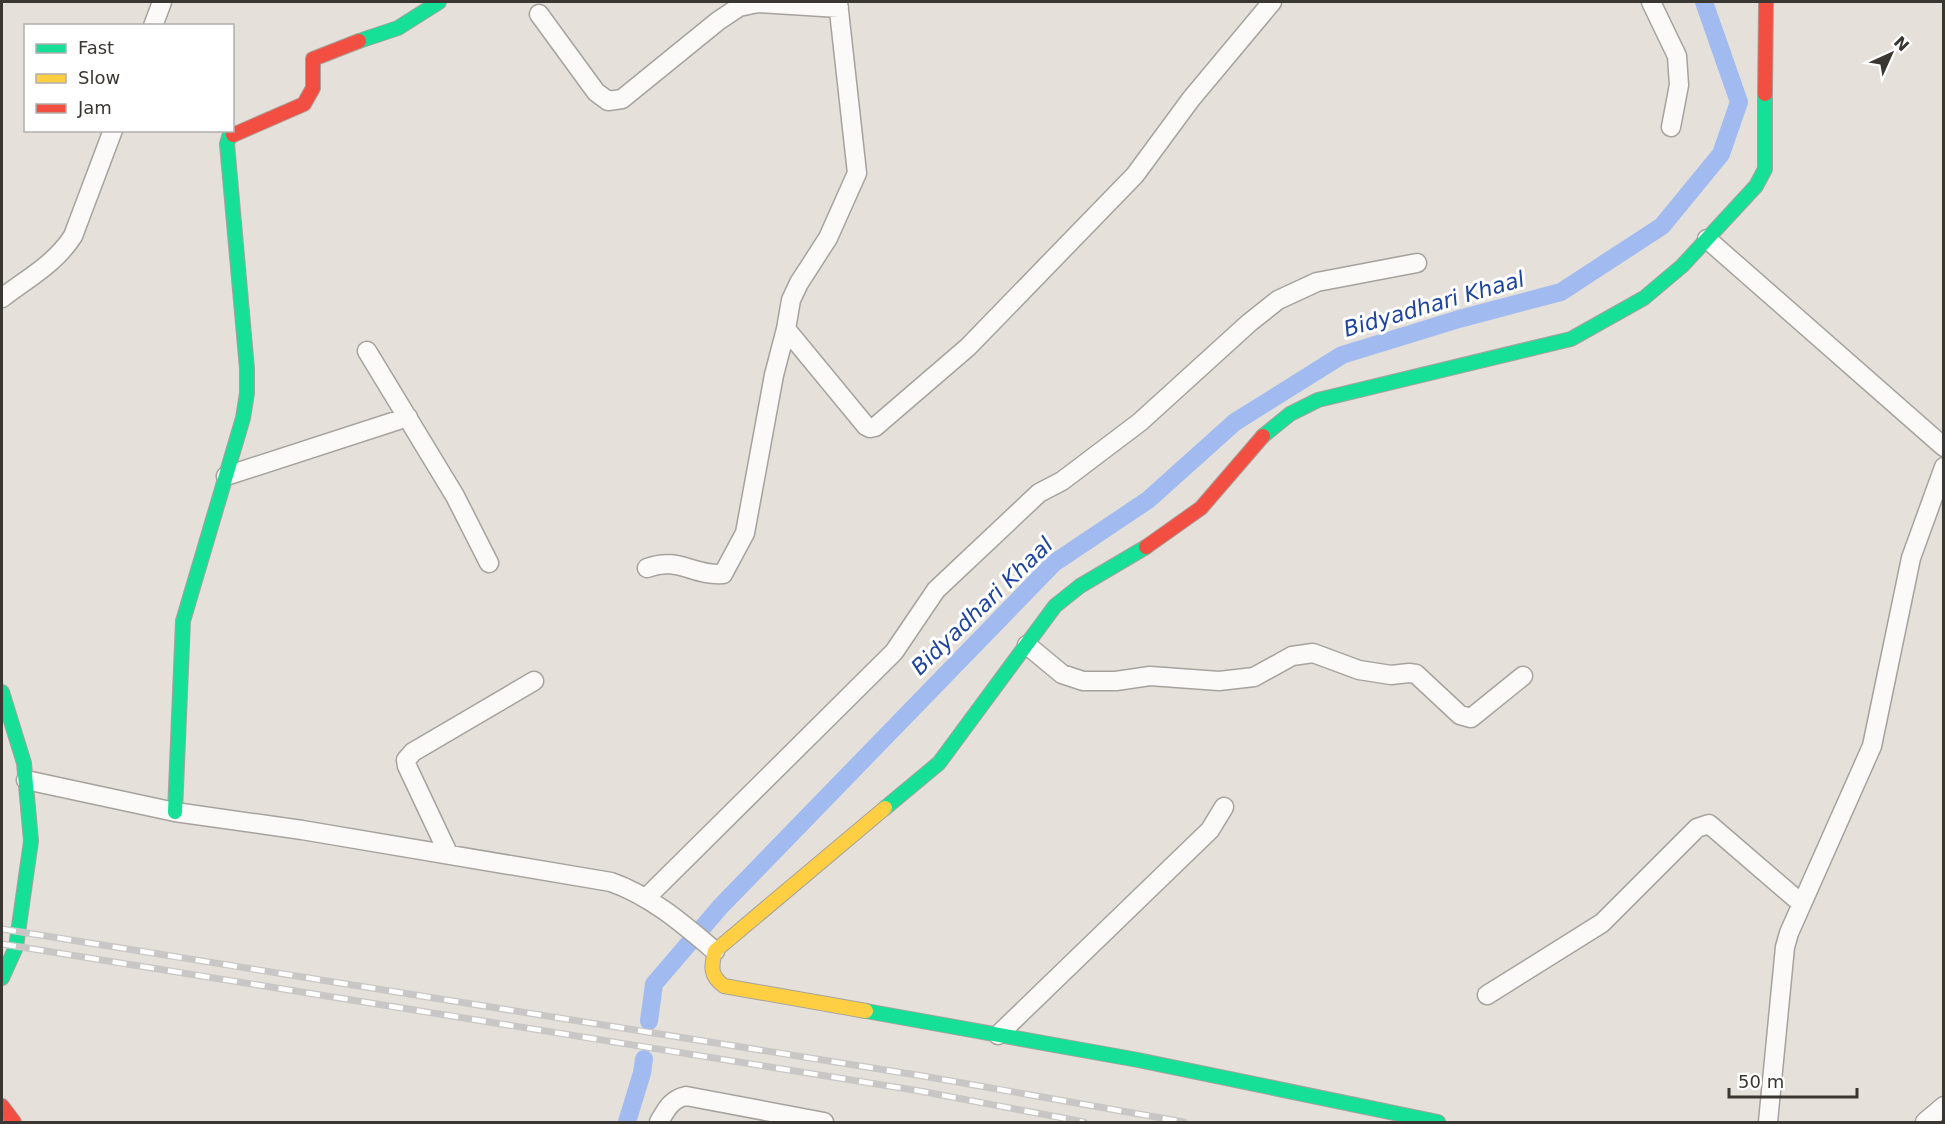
<svg xmlns="http://www.w3.org/2000/svg" width="1945" height="1124" font-family="'DejaVu Sans',sans-serif">
<rect width="100%" height="100%" fill="#e6e0da"/>
<g fill="none" stroke-linecap="round" stroke-linejoin="round">
<path stroke="#a1bbf0" stroke-width="18" d="M 649,1021 L 654,984 L 721,906 L 1054,563 L 1148,500 L 1235,422 L 1342,355 L 1459,319 L 1561,292 L 1662,226 L 1721,154 L 1739,102 L 1704,2
M 627,1122 L 642,1073 L 644,1059"/>
<defs>
<path id="street" d="M 1651,2 L 1677,56 L 1679,85 L 1671,127
M 539,14 L 596,92 L 608,101 L 622,99 L 718,21 L 739,7 L 758,3 L 839,8
M 153,26 L 162,2
M 1707,239 L 1944,447
M 2,298 C 28,278 55,264 73,236 L 113,130
M 786,329 L 866,426 L 870,428 L 875,427 L 968,347 L 1135,175 L 1191,99 L 1272,2
M 367,351 L 455,496 L 489,563
M 226,476 L 408,417
M 647,568 C 679,556 692,576 723,574 L 745,533 L 774,375 L 786,329 L 791,300 L 799,283 L 828,238 L 857,173 L 838,2
M 1027,645 L 1062,674 L 1083,681 L 1116,681 L 1150,676 L 1219,681 L 1254,677 L 1292,656 L 1313,653 L 1359,670 L 1391,675 L 1409,673 L 1416,674 L 1460,715 L 1471,718 L 1523,676
M 26,780 L 175,812 L 302,830 L 611,882 C 651,896 683,924 715,951
M 448,853 L 407,766 L 406,760 L 413,752 L 534,681
M 647,897 L 894,652 L 936,590 L 1039,493 L 1062,481 L 1140,422 L 1249,323 L 1278,300 L 1317,282 L 1417,263
M 1487,995 L 1602,923 L 1697,828 L 1709,824 L 1802,904
M 998,1035 L 1210,830 L 1224,807
M 659,1122 C 666,1110 671,1099 686,1096 L 824,1122
M 1768,1122 L 1785,947 L 1789,933 L 1872,746 L 1911,558 L 1944,467
M 1925,1122 L 1944,1106"/>
<path id="fast" d="M 359,41 L 398,28 L 439,2
M 1263,436 L 1290,414 L 1318,400 L 1571,339 L 1644,298 L 1682,266 L 1756,186 L 1765,169 L 1765,94
M 2,692 L 24,763 L 31,841 L 16,947 L 2,978
M 885,808 L 939,763 L 1055,606 L 1080,586 L 1146,547
M 175,812 L 183,621 L 243,418 L 247,393 L 247,369 L 227,144 L 229,137 L 233,135
M 866,1011 L 1138,1060 L 1438,1122"/>
<path id="slow" d="M 866,1011 L 724,986 C 710,976 711,967 715,951 L 885,808"/>
<path id="jam" d="M 1765,94 L 1766,2
M 233,135 L 304,104 L 313,88 L 313,59 L 359,41
M 1146,547 L 1201,508 L 1263,436
M 2,1106 L 14,1122"/>
</defs>
<use href="#street" stroke="#a6a29d" stroke-width="21"/>
<use href="#fast" stroke="#a6a29d" stroke-width="16"/>
<use href="#slow" stroke="#a6a29d" stroke-width="16"/>
<use href="#jam" stroke="#a6a29d" stroke-width="16"/>
<use href="#street" stroke="#fbfaf9" stroke-width="18"/>
<use href="#fast" stroke="#16e098" stroke-width="14"/>
<use href="#slow" stroke="#ffcf43" stroke-width="14"/>
<use href="#jam" stroke="#f24e42" stroke-width="14"/>
<defs>
<path id="rail" d="M 2,929 L 923,1076 L 1184,1122
M 2,944 L 920,1091 L 1084,1122"/>
</defs>
<use href="#rail" stroke="#c8c7c6" stroke-width="7"/>
<use href="#rail" stroke="#fff" stroke-width="4.5" stroke-dasharray="14" stroke-linecap="butt"/>
</g>
<g text-anchor="middle" dominant-baseline="central" stroke-width="6" stroke-linejoin="round" paint-order="stroke">
<g font-size="22" font-style="italic" fill="#1e449d" stroke="#fff">
<text transform="translate(1434 304) rotate(-16)">Bidyadhari Khaal</text>
<text transform="translate(982 606) rotate(-44)">Bidyadhari Khaal</text>
</g>
</g>
<rect width="1945" height="1124" fill="none" stroke="#3a3631" stroke-width="6"/>
<rect x="24" y="24" width="210" height="108" fill="#ffffff" stroke="#b0afad" stroke-width="1.5"/>
<rect x="36" y="44" width="30" height="9" fill="#16e098" stroke="#b0afad" stroke-width="1.5"/>
<text x="78" y="54" font-size="18" fill="#3a3631">Fast</text>
<rect x="36" y="74" width="30" height="9" fill="#ffcf43" stroke="#b0afad" stroke-width="1.5"/>
<text x="78" y="84" font-size="18" fill="#3a3631">Slow</text>
<rect x="36" y="104" width="30" height="9" fill="#f24e42" stroke="#b0afad" stroke-width="1.5"/>
<text x="78" y="114" font-size="18" fill="#3a3631">Jam</text>
<g transform="translate(1891 54) rotate(45)" stroke="#ffffff" stroke-width="4.5" paint-order="stroke">
<path d="M0-4.5L10 22L0 15L-10 22Z" fill="#3a3631"/>
<text y="-9" font-size="16" font-weight="bold" text-anchor="middle" fill="#3a3631">N</text>
</g>
<path d="M1729 1088v9h128v-9" fill="none" stroke="#3a3631" stroke-width="3"/>
<text x="1738" y="1088" font-size="18" fill="#3a3631" stroke="#ffffff" stroke-width="4.5" paint-order="stroke">50 m</text>
</svg>
